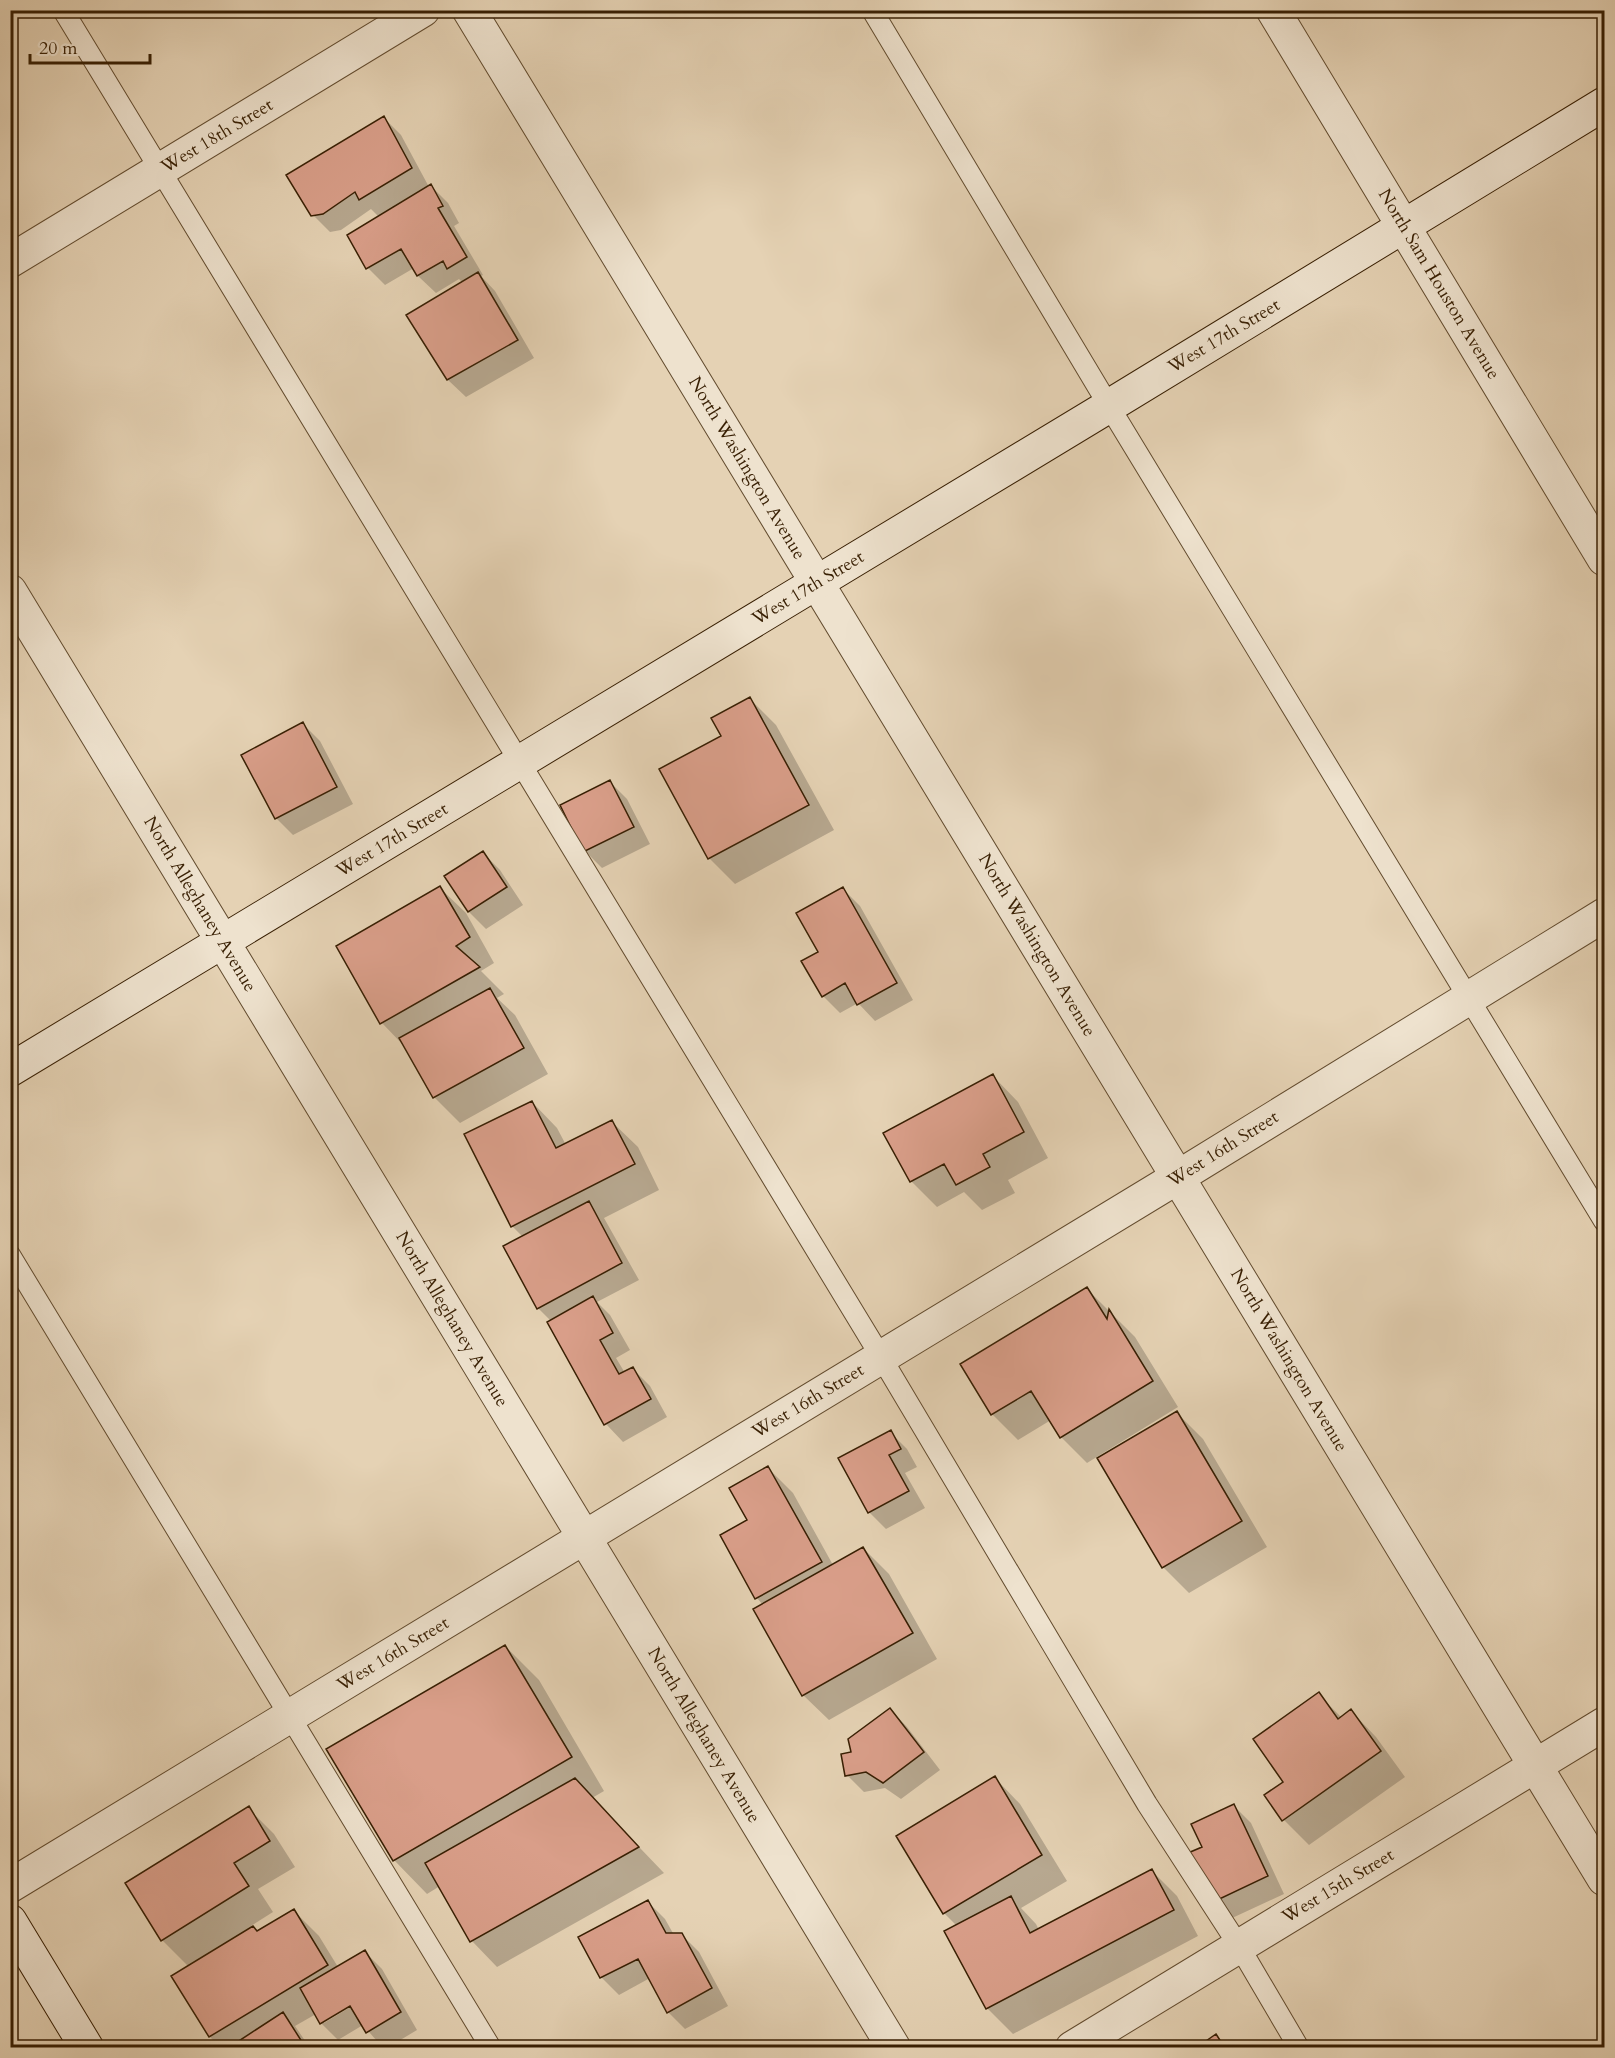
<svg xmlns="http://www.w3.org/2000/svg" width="1615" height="2058" font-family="Cardo,serif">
<rect width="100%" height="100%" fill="#e5d2b4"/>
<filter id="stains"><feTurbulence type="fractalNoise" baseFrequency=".00333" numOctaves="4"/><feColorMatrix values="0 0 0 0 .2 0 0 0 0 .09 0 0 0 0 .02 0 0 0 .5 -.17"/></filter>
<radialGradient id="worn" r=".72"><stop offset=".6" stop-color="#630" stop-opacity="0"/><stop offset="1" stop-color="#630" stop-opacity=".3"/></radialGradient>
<path fill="#0003" fill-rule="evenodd" d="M 384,118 L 401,135 L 429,187 L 431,186 L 448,203 L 459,223 L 454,226 L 483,275 L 481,276 L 495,291 L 534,358 L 466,397 L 448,380 L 408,315 L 463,283 L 459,279 L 436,293 L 418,276 L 414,268 L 385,285 L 368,268 L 379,217 L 371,209 L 341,230 L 330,232 L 313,215 Z
M 750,699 L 776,725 L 834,830 L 735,884 L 710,859 L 661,770 L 723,737 Z
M 303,724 L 320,741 L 353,804 L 293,835 L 276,818 Z
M 610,782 L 627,799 L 650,844 L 602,868 L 585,851 Z
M 483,853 L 500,870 L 523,905 L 486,929 L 469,912 L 446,877 Z
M 440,888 L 466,913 L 494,963 L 481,971 L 504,994 L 497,998 L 515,1015 L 548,1074 L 460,1123 L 434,1097 L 406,1048 L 382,1023 Z
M 843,889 L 860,906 L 913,1000 L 875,1021 L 858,1003 L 840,1013 L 823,996 L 820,952 Z
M 993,1076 L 1018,1102 L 1048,1158 L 1008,1180 L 1015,1193 L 982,1210 L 964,1192 L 937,1207 L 911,1181 Z
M 532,1102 L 557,1128 L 566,1145 L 612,1122 L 638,1147 L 659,1190 L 604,1218 L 639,1280 L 597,1302 L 610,1315 L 630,1350 L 616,1358 L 625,1373 L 633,1369 L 650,1386 L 667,1417 L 623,1442 L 606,1424 L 549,1323 L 551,1321 L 538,1308 L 523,1237 L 512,1226 Z
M 1087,1289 L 1135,1337 L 1178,1407 L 1087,1463 L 1061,1437 L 1051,1420 L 1018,1440 L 992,1414 L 962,1365 Z
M 1177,1413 L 1203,1439 L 1267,1547 L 1189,1593 L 1163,1567 L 1099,1459 Z
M 890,1432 L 907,1449 L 917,1467 L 905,1473 L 925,1508 L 886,1529 L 869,1512 Z
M 768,1468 L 793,1493 L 833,1565 L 863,1548 L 889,1574 L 937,1659 L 829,1720 L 803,1695 L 763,1605 L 757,1598 L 749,1521 Z
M 505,1646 L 539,1680 L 604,1791 L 592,1798 L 664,1873 L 497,1967 L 472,1941 L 440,1886 L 427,1894 L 394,1860 Z
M 1318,1694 L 1342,1718 L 1351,1711 L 1376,1737 L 1405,1777 L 1309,1845 L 1284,1820 Z
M 890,1709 L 907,1727 L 940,1770 L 901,1799 L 885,1788 L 864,1792 L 847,1775 L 853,1753 Z
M 995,1778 L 1020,1804 L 1067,1881 L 1021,1908 L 1036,1924 L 1039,1930 L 1151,1870 L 1177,1896 L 1198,1936 L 1013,2034 L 987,2008 L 957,1926 L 944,1913 L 898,1837 Z
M 1234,1806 L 1251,1823 L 1284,1894 L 1230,1919 L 1190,1853 L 1204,1847 Z
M 248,1808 L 274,1834 L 295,1867 L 258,1889 L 273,1912 L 251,1926 L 258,1933 L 294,1911 L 319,1936 L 338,1967 L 365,1952 L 382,1969 L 417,2030 L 387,2048 L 383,2048 L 363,2025 L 338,2040 L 321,2023 L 316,2014 L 295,2026 L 310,2048 L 221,2048 L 210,2037 L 189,1967 L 162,1940 ZM 356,2001 L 357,2003 L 324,2023 L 324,2019 Z
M 648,1902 L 665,1919 L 674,1935 L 682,1935 L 699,1952 L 728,2006 L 685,2029 L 668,2012 L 650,1978 L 619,1995 L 602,1978 L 580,1937 Z"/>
<path fill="#d99e89" stroke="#381f03" stroke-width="1.5" d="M 384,116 L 412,168 L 359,200 L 355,192 L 323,214 L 311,216 L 286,175 Z
M 431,184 L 443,206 L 438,208 L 467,257 L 447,269 L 443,261 L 417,276 L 401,249 L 366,269 L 347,235 Z
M 478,272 L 518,340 L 447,380 L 406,315 Z
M 750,697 L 809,805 L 708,859 L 659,769 L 721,736 L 711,718 Z
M 303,722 L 337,787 L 275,819 L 241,755 Z
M 610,780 L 634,827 L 583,852 L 560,805 Z
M 483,851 L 507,887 L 468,912 L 444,876 Z
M 440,886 L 470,937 L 456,946 L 480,967 L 380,1024 L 336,946 Z
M 843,887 L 897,983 L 857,1005 L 845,983 L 822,997 L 801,961 L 818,952 L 796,913 Z
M 490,988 L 524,1048 L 433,1098 L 399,1038 Z
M 993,1074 L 1024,1132 L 983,1154 L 990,1167 L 956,1185 L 944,1164 L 910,1182 L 883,1133 Z
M 532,1101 L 556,1148 L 612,1120 L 635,1164 L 511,1227 L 464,1134 Z
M 589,1201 L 622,1263 L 537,1309 L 503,1246 Z
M 1087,1287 L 1107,1319 L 1109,1309 L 1153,1381 L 1060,1438 L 1031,1391 L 991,1415 L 960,1364 Z
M 593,1296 L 613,1333 L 600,1340 L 619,1374 L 633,1367 L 651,1399 L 604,1425 L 547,1322 Z
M 1177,1411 L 1242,1521 L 1162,1568 L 1097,1458 Z
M 891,1430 L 901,1449 L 889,1455 L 909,1491 L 868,1513 L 838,1458 Z
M 768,1466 L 822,1562 L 755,1599 L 720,1535 L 747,1520 L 729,1488 Z
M 863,1547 L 913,1633 L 802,1696 L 753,1609 Z
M 505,1645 L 572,1757 L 393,1861 L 326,1749 Z
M 1319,1692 L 1338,1719 L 1351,1709 L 1381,1751 L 1282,1821 L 1264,1795 L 1283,1782 L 1253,1739 Z
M 890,1708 L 924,1752 L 883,1783 L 866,1772 L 845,1776 L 841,1754 L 851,1752 L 848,1739 Z
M 995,1776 L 1042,1855 L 943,1914 L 896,1836 Z
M 575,1778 L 639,1847 L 470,1942 L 425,1863 Z
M 1234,1804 L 1268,1876 L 1211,1903 L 1188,1853 L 1202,1847 L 1191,1824 Z
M 249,1806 L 270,1841 L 234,1863 L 249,1886 L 161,1941 L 125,1883 Z
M 1152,1869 L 1174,1910 L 986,2009 L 944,1931 L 1011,1896 L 1030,1933 Z
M 648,1900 L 666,1933 L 682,1933 L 712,1988 L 667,2013 L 638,1959 L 600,1978 L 578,1937 Z
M 294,1909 L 328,1965 L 209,2037 L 171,1976 L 253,1926 L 257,1931 Z
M 365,1950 L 401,2012 L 366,2033 L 350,2006 L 320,2024 L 300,1988 Z
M 283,2012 L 304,2045 L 299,2048 L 228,2048 Z
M 1216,2034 L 1225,2048 L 1196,2048 Z"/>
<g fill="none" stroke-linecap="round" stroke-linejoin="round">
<defs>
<path id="lane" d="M 63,10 L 881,1357 L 1147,1804 L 1239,1946 L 1299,2048
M 872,10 L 1109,406 L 1604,1221
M 10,1255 L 491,2048"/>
<path id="street" d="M 469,10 L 1604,1879
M 1273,10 L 1604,559
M 10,261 L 423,10
M 10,591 L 894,2048
M 10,1886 L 1178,1177 L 1604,915
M 1072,2048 L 1604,1724"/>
<path id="secondary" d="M 10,1070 L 1109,406 L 1604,104
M 10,1921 L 87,2048"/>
</defs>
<use href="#lane" stroke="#634c2f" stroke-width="22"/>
<use href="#street" stroke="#634c2f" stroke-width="35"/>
<use href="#secondary" stroke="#381f03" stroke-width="35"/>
<use href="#lane" stroke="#eee2ce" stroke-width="20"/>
<use href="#street" stroke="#eee2ce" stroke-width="33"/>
<use href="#secondary" stroke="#eee2ce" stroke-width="33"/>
</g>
<g text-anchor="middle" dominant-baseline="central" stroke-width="4.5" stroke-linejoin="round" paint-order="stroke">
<g font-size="18" fill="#381f03" stroke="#eee2ce">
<text transform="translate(217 136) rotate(-31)">West 18th Street</text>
<text transform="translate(1439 284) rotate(59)">North Sam Houston Avenue</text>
<text transform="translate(1224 336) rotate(-31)">West 17th Street</text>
<text transform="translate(747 468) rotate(59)">North Washington Avenue</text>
<text transform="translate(808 588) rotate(-31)">West 17th Street</text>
<text transform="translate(392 840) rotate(-31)">West 17th Street</text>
<text transform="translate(200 904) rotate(59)">North Alleghaney Avenue</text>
<text transform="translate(1037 945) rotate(59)">North Washington Avenue</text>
<text transform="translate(1223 1149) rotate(-32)">West 16th Street</text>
<text transform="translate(452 1319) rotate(59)">North Alleghaney Avenue</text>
<text transform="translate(1289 1360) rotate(59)">North Washington Avenue</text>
<text transform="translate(808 1401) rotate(-31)">West 16th Street</text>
<text transform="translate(393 1654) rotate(-31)">West 16th Street</text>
<text transform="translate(704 1735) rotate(59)">North Alleghaney Avenue</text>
<text transform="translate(1338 1886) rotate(-31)">West 15th Street</text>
</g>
</g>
<rect width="1615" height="2058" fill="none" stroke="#e5d2b4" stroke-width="36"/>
<rect x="12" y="12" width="1591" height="2034" fill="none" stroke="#381f03" stroke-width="3"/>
<rect x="18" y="18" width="1579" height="2022" fill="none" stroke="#381f03" stroke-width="1.5"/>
<path d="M30 54v9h120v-9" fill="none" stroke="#381f03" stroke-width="3"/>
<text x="39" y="54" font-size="18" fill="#381f03" stroke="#eee2ce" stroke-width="4.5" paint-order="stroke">20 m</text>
<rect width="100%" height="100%" filter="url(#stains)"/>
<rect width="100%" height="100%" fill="url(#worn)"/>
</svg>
